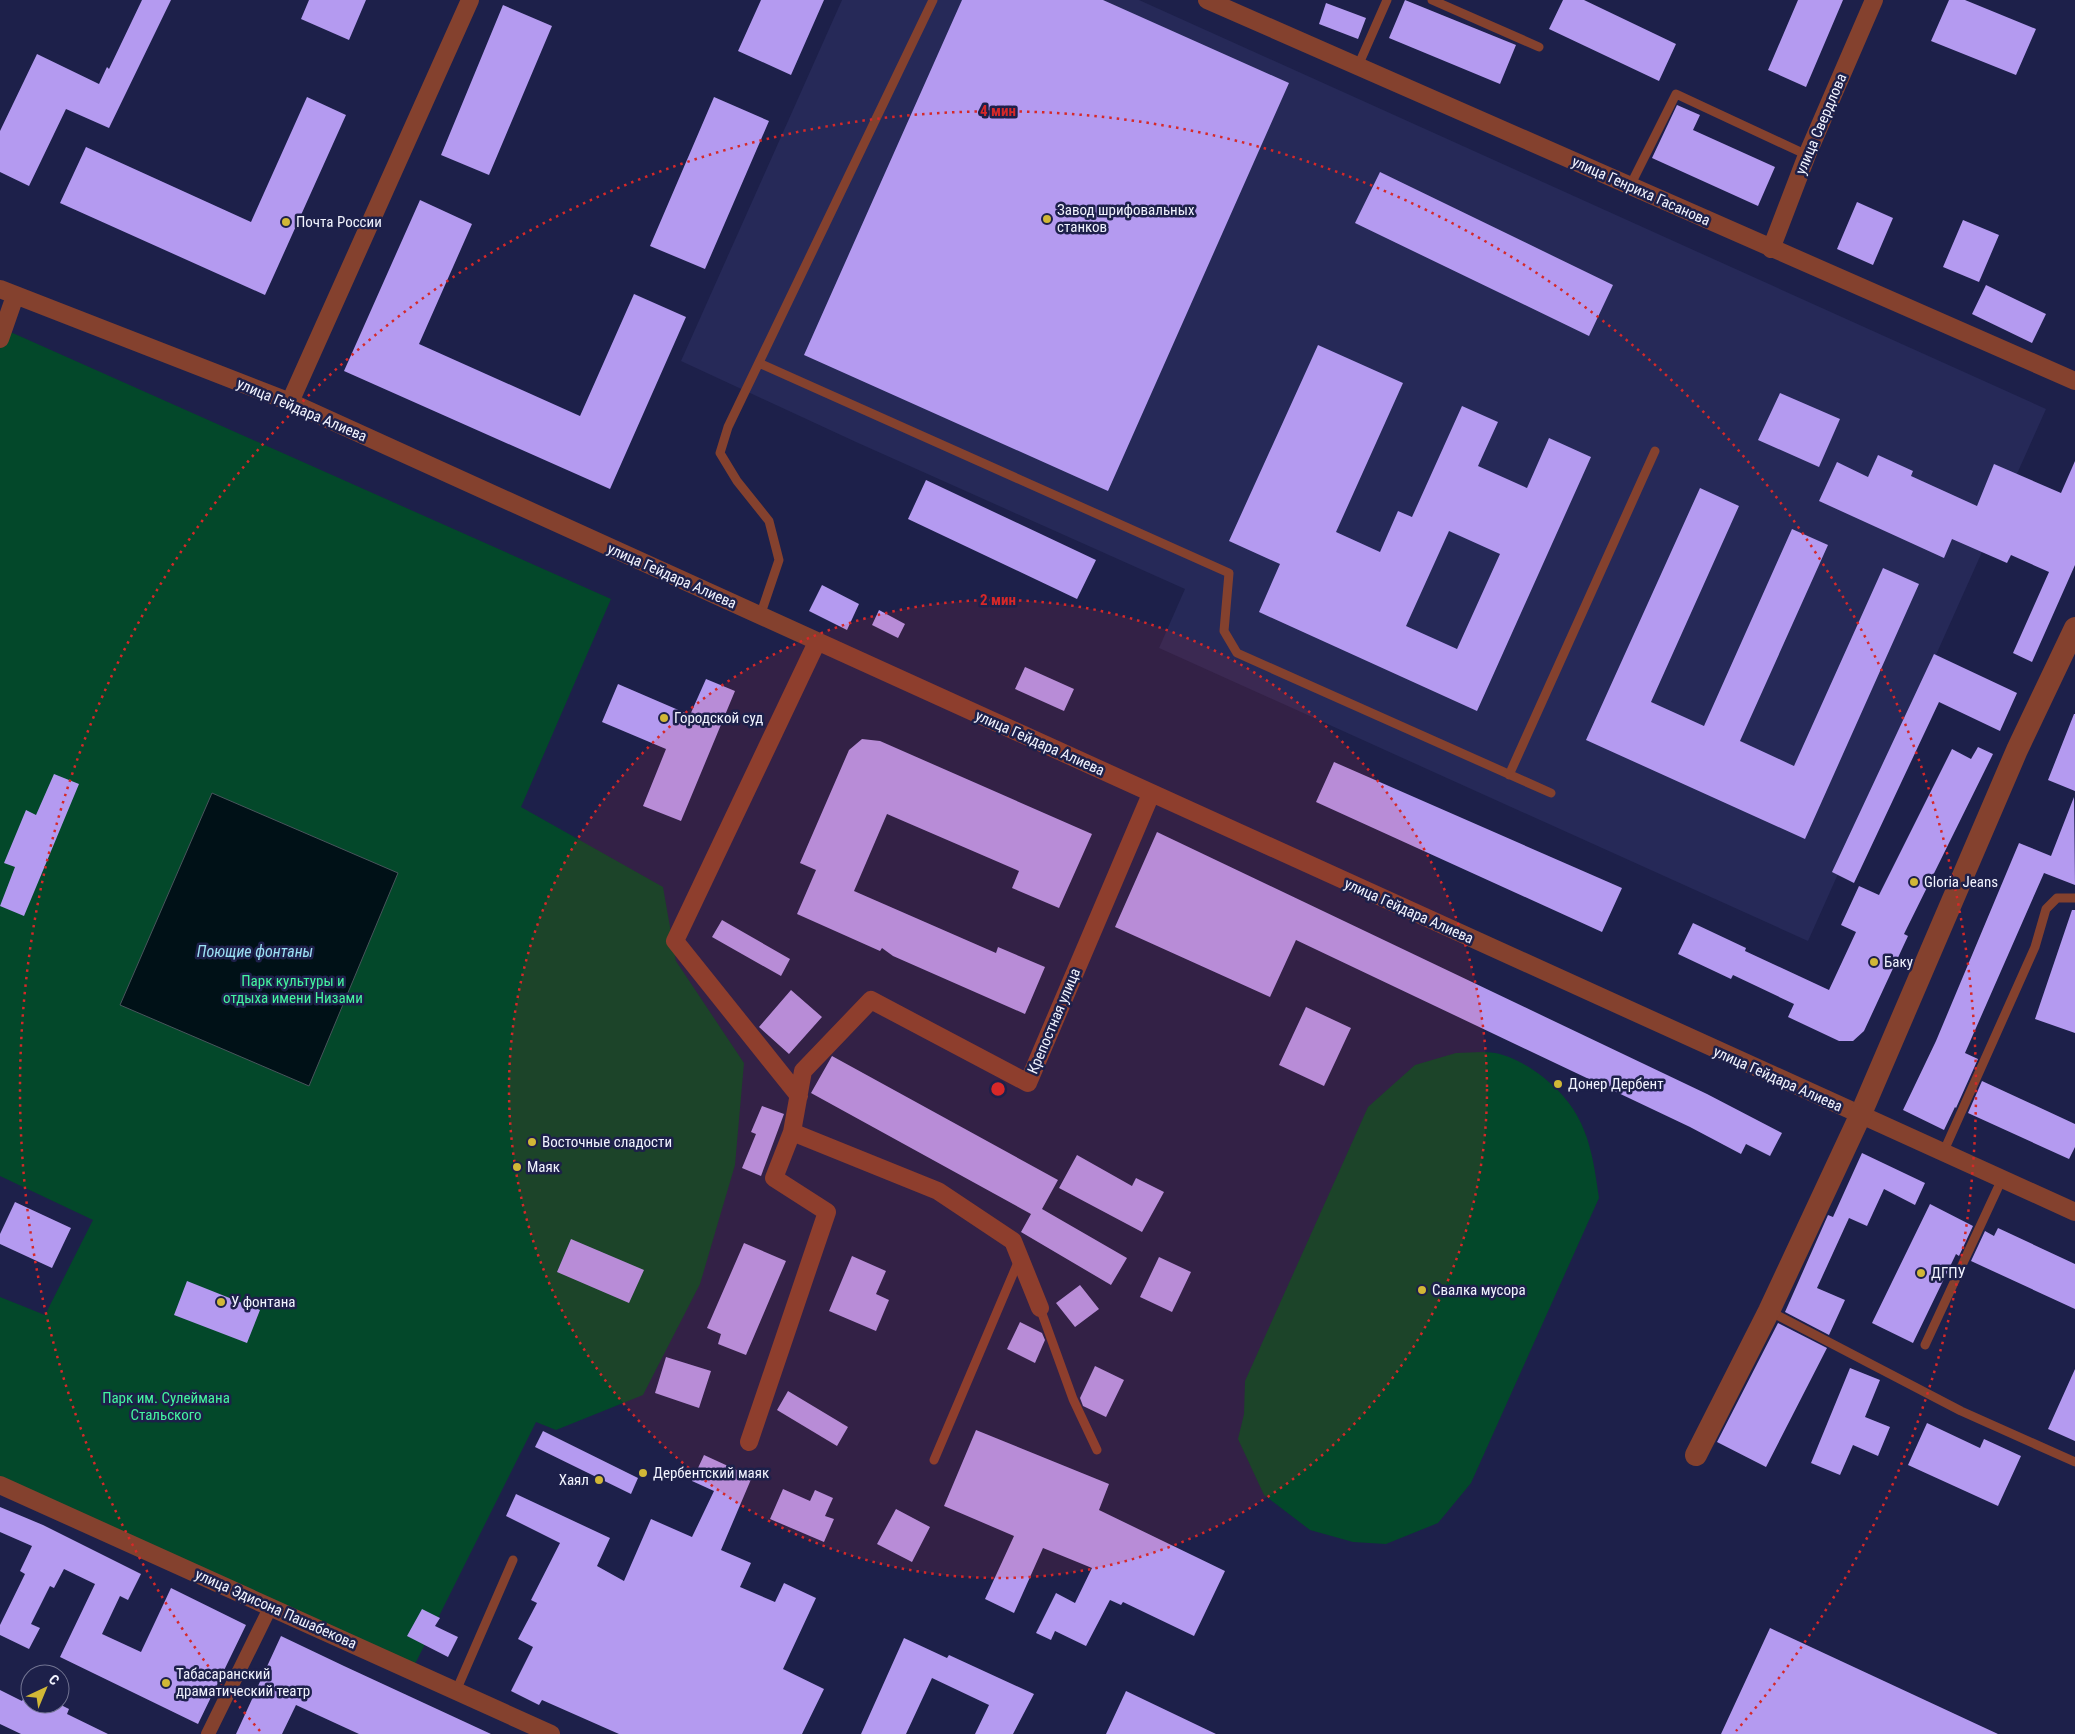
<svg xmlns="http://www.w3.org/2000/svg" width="2075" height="1734" font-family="'Roboto Condensed',sans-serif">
<rect width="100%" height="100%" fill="#1d204a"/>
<path fill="#262958" d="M 842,0 L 1139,0 L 2046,409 L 1808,941 L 1159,648 L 1185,589 L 856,442 L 681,361 Z"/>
<path fill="#03482a" d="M 6,330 L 611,599 L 521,807 L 663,887 L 676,961 L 744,1063 L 735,1165 L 700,1284 L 643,1395 L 556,1430 L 536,1422 L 412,1670 L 0,1483 L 0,1297 L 45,1315 L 93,1220 L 0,1176 L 0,343 Z
M 1456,1053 C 1469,1053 1483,1051 1495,1053 C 1512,1056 1530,1067 1543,1077 C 1586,1111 1592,1147 1599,1198 L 1471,1483 L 1438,1523 L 1386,1544 L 1353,1542 L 1310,1530 L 1264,1495 L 1238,1439 L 1244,1414 L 1245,1381 L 1368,1107 L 1415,1065 Z"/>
<path fill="#001117" stroke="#48555c" d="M 212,793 L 398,873 L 309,1086 L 120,1005 Z"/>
<path fill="#b49af0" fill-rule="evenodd" d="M 142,0 L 171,0 L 109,128 L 66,109 L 29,186 L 0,172 L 0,131 L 37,54 L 99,84 L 107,67 L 109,69 Z
M 309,0 L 366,0 L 349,40 L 301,19 Z
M 761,0 L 824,0 L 791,75 L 738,51 Z
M 962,0 L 1103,0 L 1289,83 L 1108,491 L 804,355 Z
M 1405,0 L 1516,45 L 1500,84 L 1389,38 Z
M 1563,0 L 1584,0 L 1676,44 L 1659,81 L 1549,29 Z
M 1798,0 L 1843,0 L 1806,87 L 1768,70 Z
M 1949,0 L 1965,0 L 2036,29 L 2016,75 L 1931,41 Z
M 1326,3 L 1366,18 L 1358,39 L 1319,24 Z
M 503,5 L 552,26 L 489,175 L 441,155 Z
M 307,97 L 346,115 L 265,295 L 60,203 L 86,147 L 251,222 Z
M 714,97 L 769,121 L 705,269 L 650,246 Z
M 1677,105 L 1700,115 L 1693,130 L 1775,167 L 1758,206 L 1652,158 Z
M 1380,172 L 1613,285 L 1589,336 L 1355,223 Z
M 420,200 L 472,224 L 419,344 L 580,416 L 634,294 L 686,317 L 610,489 L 344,371 Z
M 1857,202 L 1893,218 L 1873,265 L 1837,249 Z
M 1963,220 L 1999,235 L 1979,282 L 1943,267 Z
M 1986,285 L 2046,314 L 2032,343 L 1972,314 Z
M 1318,345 L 1403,383 L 1336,532 L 1380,552 L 1398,511 L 1412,517 L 1462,406 L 1498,422 L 1478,466 L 1527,488 L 1549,438 L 1591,457 L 1477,711 L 1259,612 L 1280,564 L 1229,541 ZM 1449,531 L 1500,554 L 1457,649 L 1406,626 Z
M 1780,393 L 1840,419 L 1819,467 L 1758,440 Z
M 1878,455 L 1913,471 L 1911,476 L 1977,506 L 1994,464 L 2061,493 L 2075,461 L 2075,565 L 2032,662 L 2013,653 L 2049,572 L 2011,555 L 2007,563 L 1952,539 L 1944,558 L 1819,501 L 1837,462 L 1868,477 Z
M 926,480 L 1096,560 L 1077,599 L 908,519 Z
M 1700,488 L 1739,506 L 1651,702 L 1704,726 L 1792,529 L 1828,545 L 1740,741 L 1794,766 L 1883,568 L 1919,584 L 1805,839 L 1586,740 Z
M 822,585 L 859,604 L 847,630 L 809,611 Z
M 879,610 L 905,624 L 898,638 L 872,625 Z
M 1934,654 L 2017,693 L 2000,731 L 1939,702 L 1854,883 L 1832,872 Z
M 1025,667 L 1074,689 L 1064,711 L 1015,689 Z
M 706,679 L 735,691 L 681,821 L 643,806 L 666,749 L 602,722 L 618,684 L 690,715 Z
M 2074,714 L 2075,714 L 2075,791 L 2048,780 Z
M 862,739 L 880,741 L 1092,834 L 1059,908 L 1012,888 L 1019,871 L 887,814 L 854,891 L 996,953 L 998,947 L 1045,967 L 1025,1014 L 893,956 L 882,948 L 880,951 L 797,914 L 816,870 L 800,863 L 849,750 Z
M 1978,747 L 1993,754 L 1904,934 L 1908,936 L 1864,1031 L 1853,1041 L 1839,1041 L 1788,1017 L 1794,1004 L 1733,975 L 1731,979 L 1678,954 L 1693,923 L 1746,948 L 1745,951 L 1829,990 L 1856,932 L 1841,925 L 1859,886 L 1879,895 L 1952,749 L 1971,759 Z
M 1334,762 L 1622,888 L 1602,932 L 1316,802 Z
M 54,774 L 79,784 L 24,916 L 0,906 L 15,867 L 4,863 L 26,810 L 36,815 Z
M 2074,797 L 2075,885 L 2044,873 L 1965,1053 L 1978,1059 L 1956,1108 L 1955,1107 L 1944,1130 L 1903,1110 L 1936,1041 L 2019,843 L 2051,856 Z
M 1157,832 L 1707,1094 L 1782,1133 L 1770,1156 L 1746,1144 L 1741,1154 L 1690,1127 L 1296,940 L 1270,997 L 1115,927 Z
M 2072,910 L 2075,910 L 2075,1033 L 2035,1019 Z
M 722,920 L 790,959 L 781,976 L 712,937 Z
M 791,990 L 822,1017 L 789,1054 L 759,1027 Z
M 1306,1007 L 1351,1028 L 1324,1086 L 1279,1065 Z
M 832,1056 L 1058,1180 L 1042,1209 L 1127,1258 L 1111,1285 L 1021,1232 L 1031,1214 L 811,1093 Z
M 1982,1081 L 2075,1124 L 2075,1147 L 2069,1159 L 1968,1113 Z
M 762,1106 L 784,1114 L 761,1176 L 742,1168 L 756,1134 L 751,1132 Z
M 1862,1153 L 1925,1183 L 1915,1205 L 1884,1189 L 1867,1226 L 1849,1218 L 1817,1288 L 1845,1300 L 1829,1335 L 1785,1312 L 1828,1215 L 1833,1217 Z
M 1077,1155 L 1132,1186 L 1136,1178 L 1164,1192 L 1142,1232 L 1059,1188 Z
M 15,1202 L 71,1228 L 52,1268 L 0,1244 L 0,1234 Z
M 1930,1204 L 1973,1226 L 1959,1256 L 1956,1254 L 1913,1343 L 1872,1323 Z
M 1998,1228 L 2075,1264 L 2075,1309 L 1971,1261 L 1985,1231 L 1994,1236 Z
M 571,1239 L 644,1270 L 629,1303 L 557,1272 Z
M 744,1243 L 786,1261 L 746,1355 L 718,1344 L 721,1334 L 707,1328 Z
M 852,1256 L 886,1271 L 876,1294 L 889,1300 L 876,1331 L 829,1311 Z
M 1159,1257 L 1191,1272 L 1172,1312 L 1140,1297 Z
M 187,1281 L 260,1310 L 247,1343 L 174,1315 Z
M 1080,1285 L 1099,1309 L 1075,1327 L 1056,1303 Z
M 1020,1322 L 1042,1333 L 1045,1340 L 1035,1363 L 1007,1349 Z
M 1778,1323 L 1827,1348 L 1766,1467 L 1717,1442 Z
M 666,1357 L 711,1371 L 699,1408 L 655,1393 Z
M 1095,1366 L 1124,1380 L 1106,1417 L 1083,1406 L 1080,1398 Z
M 1850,1368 L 1880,1380 L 1865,1417 L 1890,1427 L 1878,1456 L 1853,1445 L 1840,1475 L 1811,1463 Z
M 2075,1369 L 2075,1441 L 2048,1429 Z
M 788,1391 L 848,1427 L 837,1446 L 777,1410 Z
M 1927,1423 L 1980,1448 L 1984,1439 L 2021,1456 L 1998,1506 L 1908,1465 Z
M 976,1430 L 1109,1484 L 1099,1510 L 1225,1571 L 1194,1636 L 1123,1602 L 1121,1605 L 1110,1600 L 1086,1646 L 1055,1631 L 1051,1640 L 1036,1633 L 1056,1593 L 1075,1603 L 1092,1568 L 1043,1548 L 1014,1613 L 985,1599 L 1014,1536 L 944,1506 Z
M 543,1431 L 638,1478 L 631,1494 L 535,1447 Z
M 704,1455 L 752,1477 L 721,1550 L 751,1563 L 740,1587 L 775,1602 L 784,1583 L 816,1598 L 783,1669 L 824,1689 L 802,1734 L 619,1734 L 542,1700 L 539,1705 L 511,1691 L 533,1647 L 518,1639 L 537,1603 L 531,1600 L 560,1543 L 506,1516 L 516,1494 L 610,1538 L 597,1566 L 624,1581 L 651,1519 L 692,1537 L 714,1491 L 692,1481 Z
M 783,1489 L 810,1501 L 815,1490 L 833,1498 L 825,1516 L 834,1519 L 824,1542 L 770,1519 Z
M 0,1507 L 43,1525 L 141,1574 L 128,1600 L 120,1596 L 102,1634 L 141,1652 L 171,1588 L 246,1625 L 198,1724 L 60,1657 L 95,1584 L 64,1569 L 54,1588 L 50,1586 L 31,1624 L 40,1628 L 29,1649 L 0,1635 L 0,1625 L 25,1574 L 20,1571 L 32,1546 L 0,1532 Z
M 896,1509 L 930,1527 L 912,1562 L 877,1544 Z
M 422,1609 L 440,1618 L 435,1626 L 458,1637 L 448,1657 L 407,1636 Z
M 1770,1628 L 1998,1734 L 1721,1734 Z
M 281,1636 L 344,1666 L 491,1734 L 359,1734 L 296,1705 L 282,1734 L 236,1734 Z
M 904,1638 L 947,1658 L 949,1655 L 1034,1694 L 1013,1734 L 975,1734 L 989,1705 L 932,1678 L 906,1734 L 861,1734 Z
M 28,1689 L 30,1690 L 30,1704 L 59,1704 L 69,1709 L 67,1714 L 108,1734 L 21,1734 L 0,1724 L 0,1690 L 22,1701 Z
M 1126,1691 L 1216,1734 L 1106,1734 Z"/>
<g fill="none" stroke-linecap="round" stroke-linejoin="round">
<path stroke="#84412e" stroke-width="9" d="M 1432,0 L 1539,47
M 1358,66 L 1387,0
M 1630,186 L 1676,94 L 1807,155
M 759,363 L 1229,573 L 1224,631 L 1237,653 L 1551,793
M 760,616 L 779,560 L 769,521 L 737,481 L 720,453 L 728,427 L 933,0
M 1509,775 L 1655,451
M 1943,1153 L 2035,947 L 2046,909 L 2057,898 L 2075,898
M 1040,1308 L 1073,1399 L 1097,1450
M 1769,1311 L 1961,1411 L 2075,1462
M 1925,1345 L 2002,1179
M 934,1460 L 1019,1260
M 456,1691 L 513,1560"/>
<path stroke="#84412e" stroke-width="14" d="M 208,1734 L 271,1606"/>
<path stroke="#84412e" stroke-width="18" d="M 1207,0 L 2075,381
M 1771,249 L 1807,155 L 1874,0
M 0,289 L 290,402 L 2075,1212
M 0,339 L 15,296
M 290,402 L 470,0
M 799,1096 L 675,941 L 817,642
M 1040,1308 L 1013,1241 L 938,1191 L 792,1132 L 803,1071 L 871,1000 L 1028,1083 L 1151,794
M 749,1442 L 827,1212 L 774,1178 L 792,1132
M 0,1485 L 551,1734"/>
<path stroke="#84412e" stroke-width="22" d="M 1696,1455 L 1769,1311 L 1860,1116 L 2017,750 L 2075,628"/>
</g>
<circle cx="998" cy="1089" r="489" fill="#d62828" fill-opacity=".12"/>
<g fill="none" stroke="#d62828" stroke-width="2.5" stroke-dasharray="2.5 5">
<circle cx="998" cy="1089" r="489"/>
<path d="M260 1731A978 978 0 1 1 1736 1731"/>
</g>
<g fill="#d1b736" stroke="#1d204a" stroke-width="2">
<circle cx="1047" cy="219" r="5"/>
<circle cx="286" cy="222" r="5"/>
<circle cx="664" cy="718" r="5"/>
<circle cx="1914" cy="882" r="5"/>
<circle cx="1874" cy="962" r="5"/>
<circle cx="1558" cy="1084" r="5"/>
<circle cx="532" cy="1142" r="5"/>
<circle cx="517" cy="1167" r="5"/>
<circle cx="1921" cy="1273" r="5"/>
<circle cx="1422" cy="1290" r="5"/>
<circle cx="221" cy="1302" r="5"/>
<circle cx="643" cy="1473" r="5"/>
<circle cx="599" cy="1480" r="5"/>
<circle cx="166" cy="1683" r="5"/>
</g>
<g text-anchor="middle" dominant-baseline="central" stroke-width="5" stroke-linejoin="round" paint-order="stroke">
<g font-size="15" fill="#f1f3fe" stroke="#1d204a">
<text transform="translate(1821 124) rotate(-67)">улица Свердлова</text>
<text transform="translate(1641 191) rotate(24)">улица Генриха Гасанова</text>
<text transform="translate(302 410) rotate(23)">улица Гейдара Алиева</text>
<text transform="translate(672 576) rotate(24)">улица Гейдара Алиева</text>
<text transform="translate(1040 743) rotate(24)">улица Гейдара Алиева</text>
<text transform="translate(1409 911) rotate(24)">улица Гейдара Алиева</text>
<text transform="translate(1054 1021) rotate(-67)">Крепостная улица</text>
<text transform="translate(1778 1079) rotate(24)">улица Гейдара Алиева</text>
<text transform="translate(276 1609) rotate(24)">улица Эдисона Пашабекова</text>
</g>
<g font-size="15" fill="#f1f3fe" stroke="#1d204a" text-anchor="start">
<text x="1057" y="210">Завод шрифовальных<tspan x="1057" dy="17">станков</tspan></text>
<text x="296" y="222">Почта России</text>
<text x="674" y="718">Городской суд</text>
<text x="1924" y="882">Gloria Jeans</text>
<text x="1884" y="962">Баку</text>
<text x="1568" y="1084">Донер Дербент</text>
<text x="542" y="1142">Восточные сладости</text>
<text x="527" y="1167">Маяк</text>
<text x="1931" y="1273">ДГПУ</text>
<text x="1432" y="1290">Свалка мусора</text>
<text x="231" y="1302">У фонтана</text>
<text x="653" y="1473">Дербентский маяк</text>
<text x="589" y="1480" text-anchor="end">Хаял</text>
<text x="176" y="1674">Табасаранский<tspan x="176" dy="17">драматический театр</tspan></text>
</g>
<g font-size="15" fill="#44f5a0" stroke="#1d204a">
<text x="293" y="981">Парк культуры и<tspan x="293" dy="17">отдыха имени Низами</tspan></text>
<text x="166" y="1398">Парк им. Сулеймана<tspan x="166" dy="17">Стальского</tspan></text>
</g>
<g font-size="16" font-style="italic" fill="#9be0f3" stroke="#1d204a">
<text x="255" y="951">Поющие фонтаны</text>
</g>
</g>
<circle cx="998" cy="1089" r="8" fill="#d62828" stroke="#1d204a" stroke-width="2.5"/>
<g font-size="15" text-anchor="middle" font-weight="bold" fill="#d62828" stroke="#1d204a" stroke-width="5" stroke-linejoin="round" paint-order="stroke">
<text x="998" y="116">4 мин</text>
<text x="998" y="605">2 мин</text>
</g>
<g transform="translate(45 1689) rotate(44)"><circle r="24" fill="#1d204a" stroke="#727492"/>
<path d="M0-4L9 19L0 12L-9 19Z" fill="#d1b736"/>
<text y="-8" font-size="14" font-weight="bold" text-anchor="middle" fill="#f1f3fe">С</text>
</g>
</svg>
